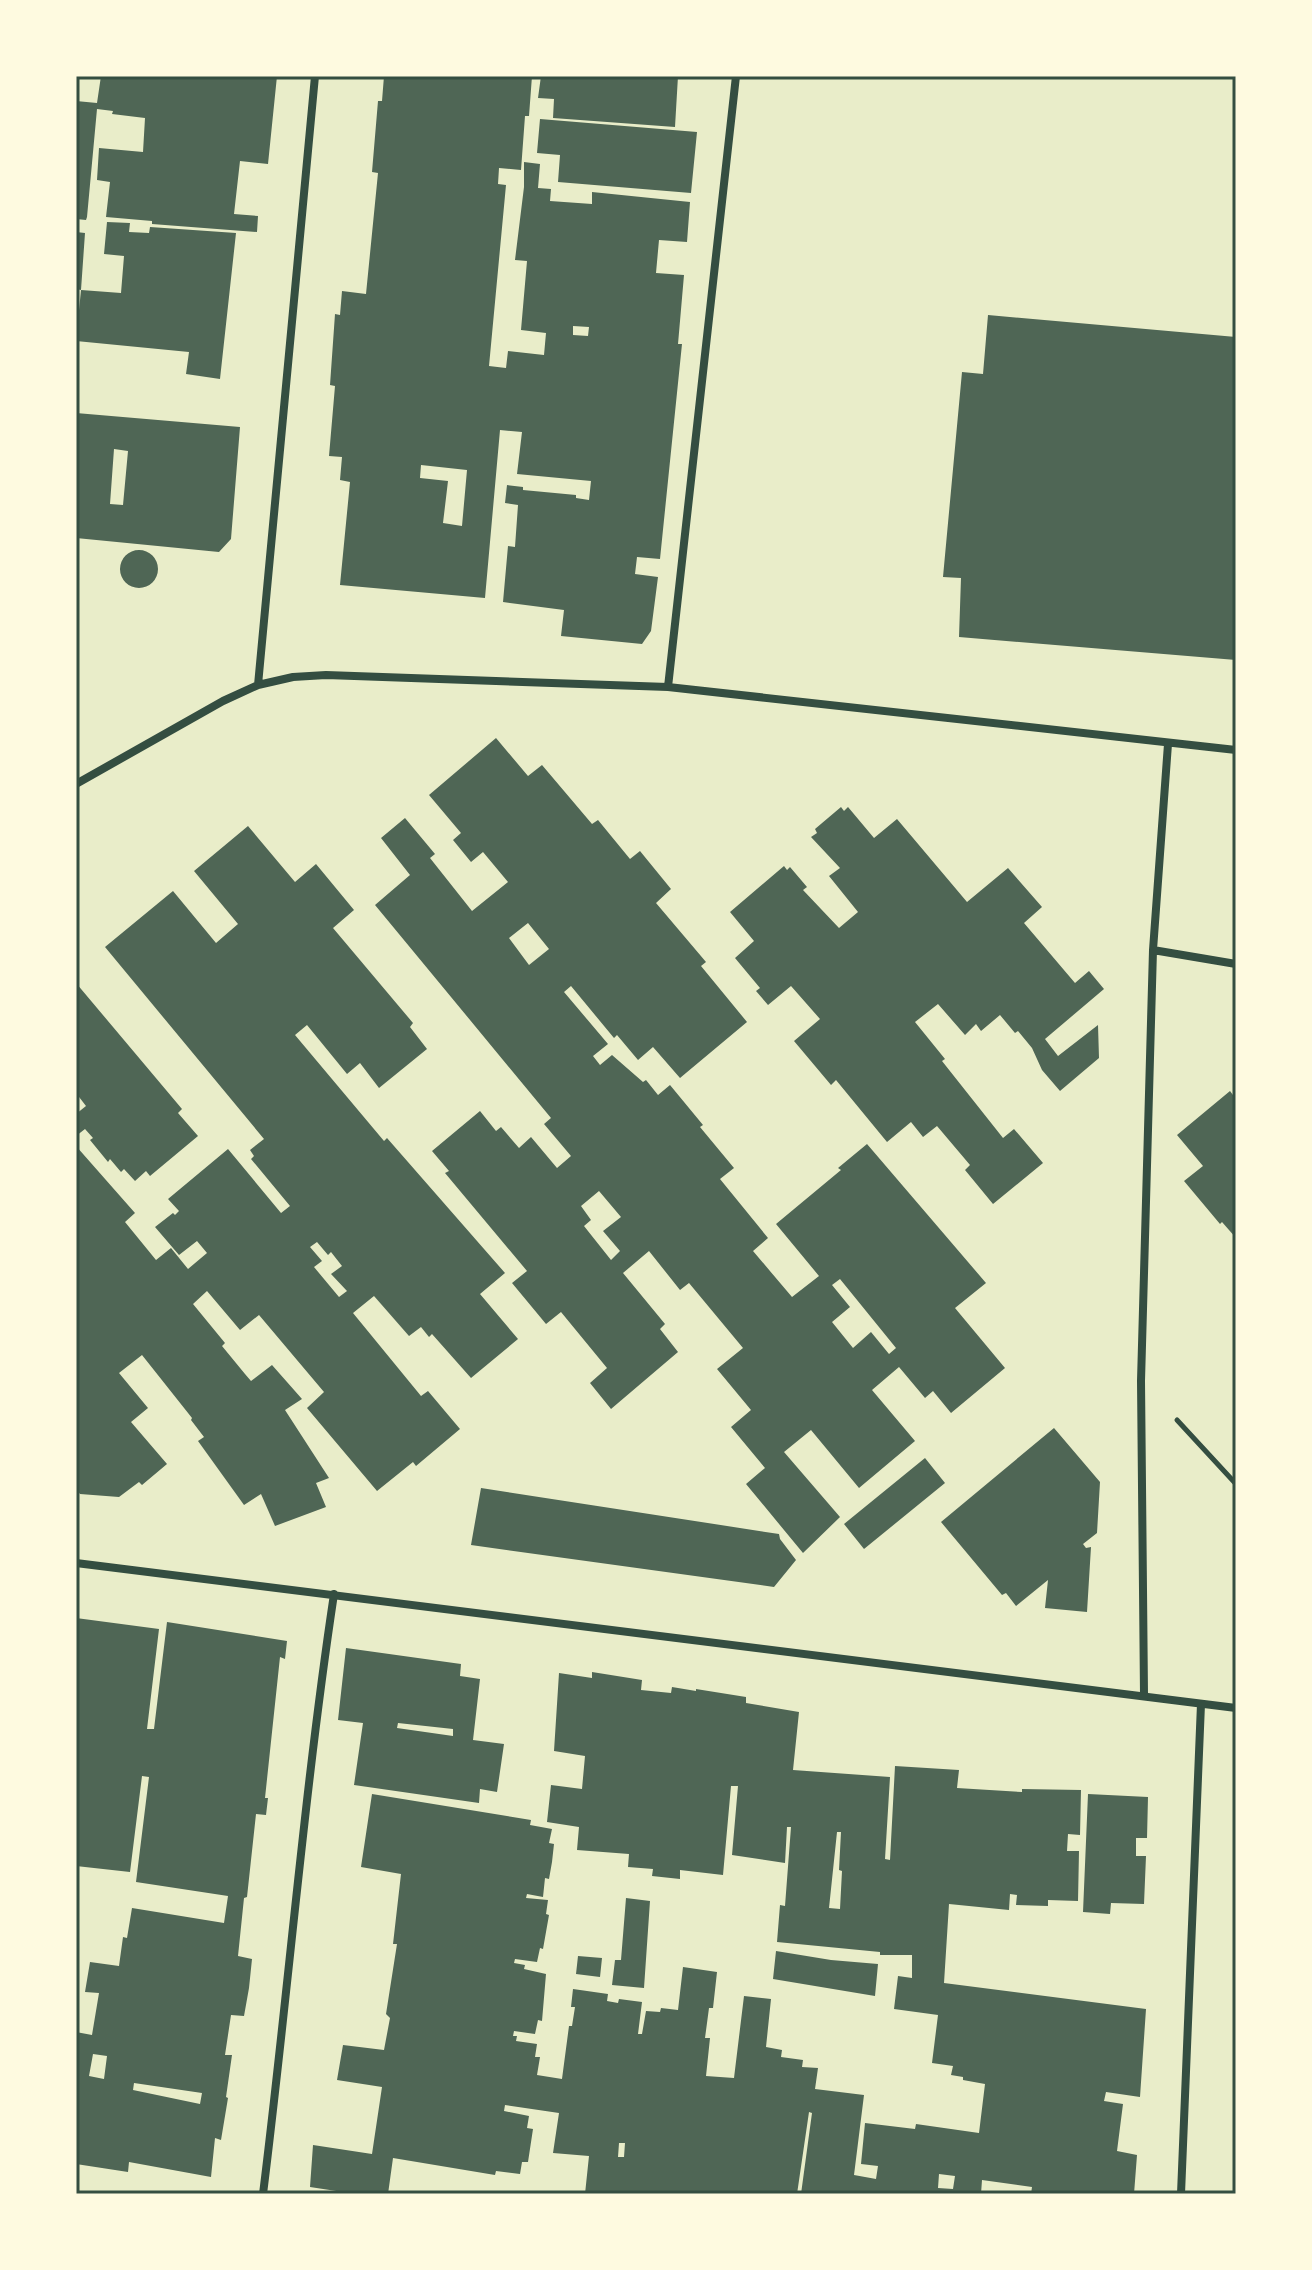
<svg xmlns="http://www.w3.org/2000/svg" width="1312" height="2270" font-family="Arial,sans-serif">
<rect width="100%" height="100%" fill="#e9edc9"/>
<path fill="#4f6655" fill-rule="evenodd" d="M 101,76 L 277,76 L 268,164 L 240,161 L 234,214 L 258,216 L 257,232 L 152,224 L 152,221 L 106,217 L 110,182 L 97,180 L 99,148 L 143,152 L 145,118 L 112,114 L 113,111 L 97,109 L 87,217 L 86,220 L 76,219 L 76,101 L 97,103 Z
M 384,76 L 532,76 L 529,116 L 525,116 L 521,170 L 499,168 L 498,184 L 506,185 L 489,366 L 506,368 L 508,351 L 544,355 L 546,333 L 521,330 L 527,261 L 515,260 L 524,187 L 524,162 L 540,164 L 538,188 L 551,189 L 550,201 L 592,204 L 592,192 L 690,202 L 687,242 L 659,240 L 656,273 L 684,275 L 678,344 L 682,344 L 660,559 L 637,557 L 635,574 L 658,577 L 651,631 L 642,644 L 561,636 L 564,610 L 503,602 L 508,546 L 515,547 L 518,505 L 505,503 L 507,485 L 523,487 L 523,490 L 576,495 L 576,498 L 589,500 L 591,481 L 517,474 L 522,432 L 500,430 L 485,598 L 340,585 L 350,482 L 340,480 L 342,457 L 329,456 L 335,386 L 330,385 L 335,314 L 340,315 L 342,291 L 366,294 L 378,173 L 372,172 L 378,101 L 382,101 ZM 573,326 L 589,327 L 588,336 L 573,335 ZM 421,465 L 467,470 L 462,526 L 443,523 L 448,481 L 420,478 Z
M 541,76 L 678,76 L 675,127 L 553,118 L 554,99 L 538,98 Z
M 540,119 L 697,132 L 691,193 L 558,182 L 560,155 L 537,153 Z
M 107,222 L 130,223 L 129,232 L 149,233 L 150,227 L 236,233 L 220,379 L 186,374 L 189,352 L 76,341 L 81,290 L 121,293 L 124,256 L 104,254 Z
M 76,232 L 85,233 L 81,290 L 76,289 Z
M 988,315 L 1236,337 L 1236,660 L 959,637 L 961,578 L 943,577 L 962,372 L 983,374 Z
M 76,413 L 240,427 L 231,539 L 219,552 L 76,538 ZM 114,449 L 128,451 L 123,505 L 110,504 Z
M120 569a19 19 0 1 1 38 0a19 19 0 1 1-38 0Z
M 496,738 L 528,776 L 542,765 L 592,824 L 598,820 L 630,859 L 640,851 L 671,889 L 656,903 L 706,962 L 701,966 L 747,1022 L 680,1078 L 653,1047 L 638,1060 L 617,1035 L 614,1038 L 571,986 L 564,992 L 608,1044 L 593,1056 L 600,1065 L 612,1055 L 643,1082 L 646,1080 L 658,1095 L 670,1085 L 703,1125 L 700,1127 L 734,1168 L 720,1179 L 768,1238 L 753,1251 L 792,1297 L 819,1276 L 776,1224 L 841,1170 L 838,1168 L 867,1144 L 986,1283 L 955,1308 L 1005,1368 L 951,1413 L 933,1391 L 925,1398 L 899,1367 L 872,1390 L 915,1441 L 859,1488 L 811,1430 L 784,1452 L 840,1517 L 803,1553 L 746,1484 L 765,1468 L 731,1427 L 751,1410 L 717,1369 L 743,1348 L 689,1283 L 680,1290 L 649,1251 L 623,1273 L 665,1324 L 660,1329 L 678,1352 L 611,1409 L 590,1383 L 607,1368 L 561,1312 L 546,1324 L 512,1283 L 527,1271 L 445,1173 L 449,1171 L 432,1151 L 480,1111 L 496,1131 L 501,1127 L 519,1148 L 531,1137 L 557,1168 L 571,1156 L 544,1124 L 551,1118 L 375,905 L 410,875 L 381,838 L 405,818 L 435,854 L 430,858 L 472,911 L 508,882 L 483,852 L 471,862 L 453,840 L 461,833 L 429,795 ZM 528,923 L 549,949 L 529,965 L 509,938 ZM 599,1191 L 621,1217 L 603,1231 L 620,1251 L 611,1260 L 584,1226 L 591,1220 L 581,1206 ZM 840,1279 L 896,1348 L 889,1354 L 871,1332 L 853,1348 L 832,1322 L 850,1307 L 832,1285 Z
M 841,807 L 844,811 L 848,807 L 874,838 L 897,819 L 967,902 L 1008,868 L 1042,907 L 1024,923 L 1075,983 L 1089,971 L 1104,989 L 1045,1039 L 1058,1056 L 1098,1025 L 1099,1058 L 1060,1091 L 1042,1070 L 1032,1048 L 1018,1031 L 1015,1033 L 1000,1015 L 981,1031 L 976,1024 L 965,1035 L 938,1004 L 915,1022 L 945,1059 L 942,1061 L 1003,1138 L 1014,1129 L 1043,1163 L 993,1204 L 965,1170 L 970,1165 L 937,1126 L 923,1137 L 911,1122 L 887,1142 L 836,1080 L 831,1085 L 794,1041 L 820,1019 L 791,986 L 768,1005 L 756,991 L 760,988 L 735,958 L 754,941 L 730,912 L 784,866 L 787,870 L 790,867 L 807,887 L 803,890 L 839,928 L 858,912 L 829,876 L 840,868 L 811,837 L 817,833 L 815,829 Z
M 248,826 L 295,882 L 316,864 L 354,910 L 333,928 L 413,1023 L 410,1027 L 427,1049 L 379,1088 L 360,1063 L 347,1074 L 307,1025 L 295,1035 L 384,1141 L 387,1138 L 505,1273 L 480,1294 L 518,1339 L 471,1378 L 432,1334 L 429,1337 L 421,1327 L 409,1336 L 374,1296 L 353,1313 L 421,1396 L 428,1391 L 460,1429 L 416,1466 L 413,1462 L 377,1491 L 307,1408 L 324,1392 L 259,1315 L 240,1330 L 207,1291 L 193,1304 L 225,1343 L 222,1346 L 245,1374 L 251,1381 L 272,1365 L 302,1399 L 285,1410 L 329,1478 L 316,1483 L 326,1507 L 275,1526 L 261,1494 L 244,1505 L 198,1441 L 204,1437 L 191,1420 L 192,1418 L 142,1355 L 119,1373 L 148,1408 L 131,1422 L 167,1464 L 142,1485 L 139,1482 L 119,1497 L 80,1494 L 76,1489 L 76,1146 L 135,1213 L 125,1222 L 156,1260 L 171,1248 L 188,1269 L 207,1253 L 197,1241 L 179,1255 L 155,1227 L 173,1213 L 175,1215 L 179,1211 L 168,1199 L 228,1149 L 281,1213 L 290,1206 L 251,1159 L 254,1156 L 250,1150 L 264,1139 L 105,947 L 173,891 L 216,943 L 238,924 L 194,871 ZM 317,1242 L 328,1255 L 331,1252 L 342,1266 L 331,1274 L 347,1291 L 339,1297 L 314,1267 L 322,1261 L 310,1247 Z
M 76,983 L 182,1109 L 178,1113 L 198,1136 L 150,1176 L 146,1171 L 135,1181 L 124,1169 L 121,1172 L 110,1159 L 108,1162 L 90,1140 L 93,1138 L 85,1129 L 76,1136 L 76,1114 L 86,1106 L 76,1093 Z
M 1230,1091 L 1236,1099 L 1236,1238 L 1222,1222 L 1220,1224 L 1184,1181 L 1203,1166 L 1177,1135 Z
M 1054,1428 L 1100,1482 L 1097,1533 L 1083,1544 L 1086,1548 L 1091,1547 L 1087,1612 L 1045,1608 L 1048,1580 L 1016,1606 L 1006,1593 L 1002,1595 L 941,1522 Z
M 925,1458 L 945,1483 L 864,1549 L 844,1524 Z
M 481,1488 L 779,1534 L 780,1539 L 796,1560 L 774,1587 L 471,1545 Z
M 76,1618 L 159,1629 L 147,1729 L 154,1729 L 167,1622 L 287,1641 L 285,1659 L 280,1657 L 265,1798 L 268,1798 L 266,1815 L 256,1814 L 247,1897 L 244,1898 L 238,1956 L 252,1959 L 249,1988 L 244,2016 L 231,2015 L 225,2055 L 232,2055 L 226,2097 L 228,2098 L 221,2140 L 215,2138 L 211,2177 L 129,2162 L 128,2172 L 76,2164 L 76,2032 L 92,2035 L 99,1993 L 85,1992 L 90,1962 L 119,1966 L 123,1937 L 127,1938 L 132,1908 L 224,1923 L 228,1896 L 136,1882 L 149,1777 L 142,1776 L 130,1872 L 76,1866 ZM 93,2054 L 107,2056 L 104,2079 L 89,2076 ZM 134,2083 L 202,2093 L 200,2104 L 133,2090 Z
M 346,1648 L 461,1664 L 460,1676 L 480,1679 L 473,1740 L 504,1744 L 497,1792 L 480,1789 L 479,1803 L 354,1785 L 363,1723 L 338,1720 ZM 398,1723 L 453,1729 L 453,1736 L 397,1728 Z
M 592,1672 L 642,1680 L 641,1690 L 671,1693 L 672,1687 L 696,1691 L 696,1689 L 746,1697 L 746,1703 L 799,1712 L 793,1770 L 890,1777 L 885,1859 L 890,1860 L 895,1766 L 959,1770 L 957,1788 L 1022,1792 L 1022,1789 L 1081,1790 L 1080,1835 L 1068,1834 L 1067,1851 L 1079,1851 L 1078,1901 L 1048,1900 L 1048,1906 L 1016,1905 L 1017,1895 L 1010,1894 L 1009,1910 L 949,1904 L 944,1983 L 1146,2009 L 1140,2097 L 1106,2092 L 1104,2101 L 1123,2104 L 1117,2151 L 1137,2155 L 1134,2194 L 1031,2194 L 1032,2187 L 982,2180 L 981,2194 L 801,2194 L 812,2113 L 809,2112 L 797,2194 L 585,2194 L 589,2156 L 553,2153 L 559,2113 L 505,2105 L 504,2111 L 529,2116 L 527,2128 L 533,2129 L 528,2162 L 522,2162 L 520,2174 L 496,2171 L 495,2175 L 393,2158 L 388,2194 L 356,2194 L 310,2187 L 313,2145 L 372,2154 L 382,2087 L 337,2080 L 343,2045 L 384,2050 L 390,2018 L 386,2014 L 397,1944 L 393,1944 L 401,1874 L 361,1867 L 372,1794 L 531,1820 L 530,1825 L 552,1829 L 549,1843 L 554,1844 L 552,1862 L 549,1879 L 545,1878 L 543,1897 L 527,1894 L 526,1898 L 548,1900 L 546,1914 L 549,1915 L 543,1949 L 540,1948 L 537,1962 L 515,1959 L 514,1963 L 525,1965 L 524,1969 L 546,1974 L 542,2021 L 538,2020 L 535,2034 L 514,2031 L 513,2036 L 517,2036 L 516,2041 L 537,2044 L 535,2057 L 540,2057 L 537,2075 L 562,2079 L 569,2026 L 572,2026 L 575,2007 L 571,2007 L 573,1989 L 608,1994 L 607,2001 L 618,2003 L 619,1999 L 642,2002 L 638,2034 L 642,2034 L 646,2011 L 660,2012 L 661,2008 L 678,2010 L 683,1967 L 717,1972 L 713,2008 L 709,2008 L 705,2038 L 710,2038 L 706,2076 L 734,2078 L 744,1996 L 771,1999 L 766,2047 L 782,2050 L 781,2057 L 803,2060 L 802,2067 L 818,2068 L 815,2089 L 864,2095 L 854,2175 L 876,2179 L 878,2166 L 861,2164 L 865,2123 L 915,2129 L 916,2124 L 979,2133 L 985,2084 L 963,2080 L 963,2077 L 951,2075 L 953,2066 L 932,2063 L 938,2015 L 894,2009 L 898,1976 L 912,1978 L 912,1955 L 880,1955 L 880,1952 L 777,1942 L 780,1905 L 785,1906 L 791,1827 L 787,1827 L 785,1863 L 732,1855 L 738,1786 L 731,1786 L 723,1875 L 680,1870 L 680,1879 L 652,1876 L 653,1869 L 628,1867 L 629,1854 L 577,1850 L 579,1827 L 547,1822 L 551,1785 L 582,1789 L 585,1756 L 554,1751 L 559,1673 L 592,1678 ZM 837,1832 L 841,1832 L 839,1870 L 842,1871 L 840,1909 L 829,1908 ZM 619,2143 L 625,2143 L 624,2157 L 618,2157 ZM 939,2174 L 955,2176 L 953,2189 L 938,2188 Z
M 1088,1794 L 1148,1797 L 1147,1838 L 1136,1838 L 1136,1856 L 1146,1856 L 1144,1904 L 1111,1903 L 1110,1914 L 1083,1912 Z
M 626,1898 L 650,1901 L 644,1988 L 612,1985 L 615,1960 L 621,1960 Z
M 776,1951 L 831,1960 L 878,1964 L 875,1996 L 773,1979 Z
M 578,1956 L 602,1958 L 600,1977 L 576,1974 Z"/>
<g fill="none" stroke-linecap="round" stroke-linejoin="round">
<path stroke="#344e41" stroke-width="5" d="M 1177,1420 L 1236,1484"/>
<path stroke="#344e41" stroke-width="8" d="M 258,685 L 315,76
M 668,687 L 736,76
M 76,784 L 223,701 L 258,685 L 293,677 L 326,675 L 668,687 L 1236,750
M 1153,950 L 1236,964
M 76,1563 L 1236,1708
M 1144,1694 L 1141,1381 L 1153,950 L 1168,744
M 263,2194 C 288,1994 304,1793 334,1594
M 1181,2194 L 1201,1704"/>
</g>
<rect width="1312" height="2270" fill="none" stroke="#fefae0" stroke-width="156"/>
<rect x="78" y="78" width="1156" height="2114" fill="none" stroke="#344e41" stroke-width="3"/>
</svg>
